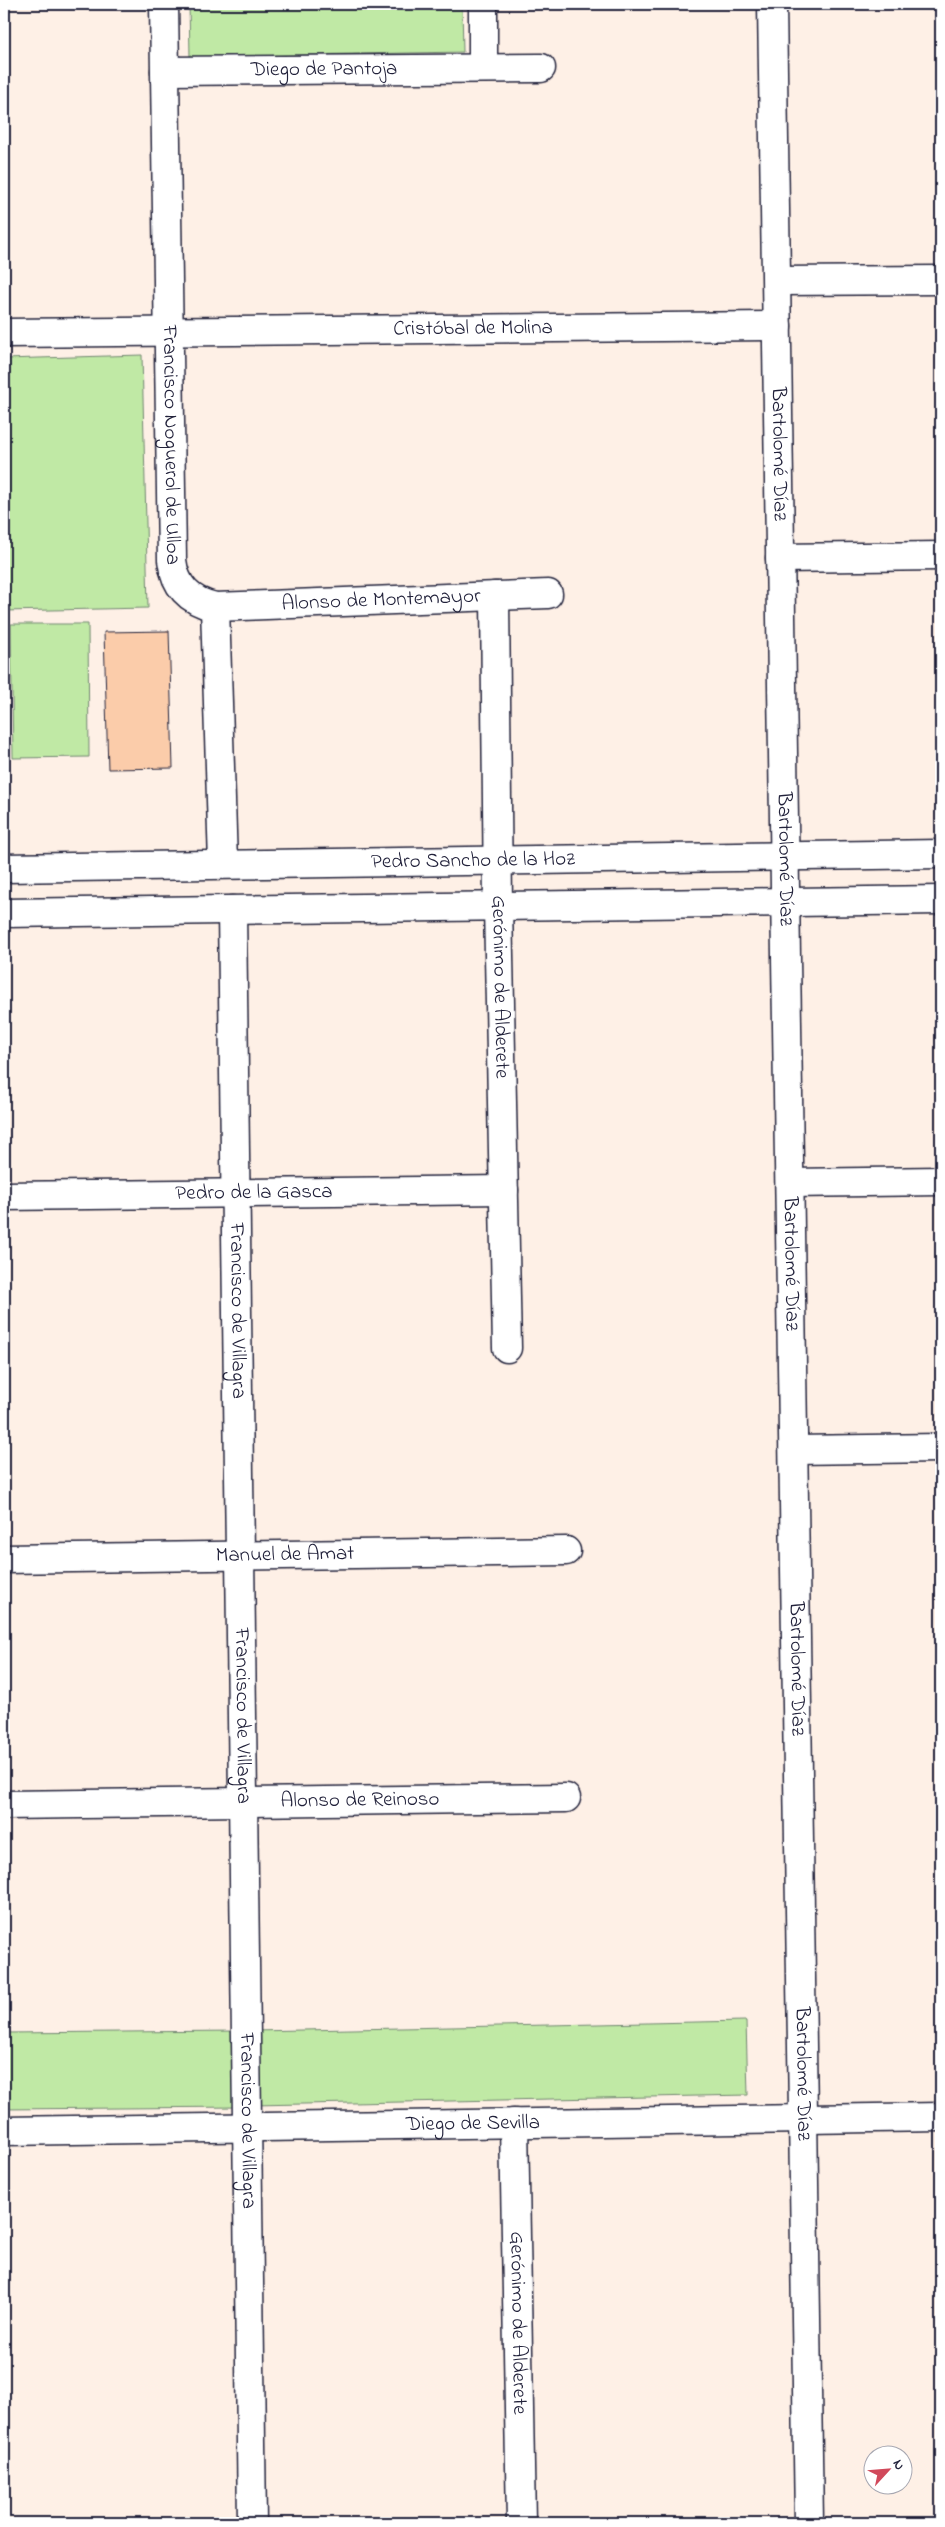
<svg xmlns="http://www.w3.org/2000/svg" width="945" height="2527" font-family="'Indie Flower',sans-serif">
<rect width="100%" height="100%" fill="#fef0e6"/>
<filter id="ink" filterUnits="userSpaceOnUse"><feTurbulence type="fractalNoise" baseFrequency=".02" numOctaves="2"/><feDisplacementMap in="SourceGraphic" scale="10" xChannelSelector="R" yChannelSelector="G"/><feConvolveMatrix kernelMatrix="1 2 1 2 8 2 1 2 1" color-interpolation-filters="sRGB"/></filter>
<g filter="url(#ink)">
<path fill="#c0e9a5" stroke="#718670" d="M 189,4 L 462,4 L 463,52 L 190,57 Z
M 142,355 L 148,608 L 4,611 L 4,359 Z
M 11,624 L 88,624 L 89,757 L 13,758 Z
M 746,2021 L 748,2095 L 254,2105 L 253,2031 Z
M 238,2031 L 239,2107 L 4,2109 L 4,2033 Z"/>
<path fill="#fbccaa" stroke="#22223b" d="M 169,631 L 173,768 L 108,769 L 104,632 Z"/>
<g fill="none" stroke-linecap="round" stroke-linejoin="round">
<defs>
<g id="street">
<path id="s1" d="M 164,4 L 172,560 C 175,586 189,601 215,607 L 548,594"/>
<path d="M 483,4 L 483,68"/>
<path id="s2" d="M 772,4 L 809,2523"/>
<path id="s3" d="M 165,71 L 541,68"/>
<path d="M 777,281 L 941,280"/>
<path id="s4" d="M 4,333 L 777,326"/>
<path d="M 780,558 L 941,556"/>
<path id="s5" d="M 495,596 L 498,906 L 507,1348"/>
<path d="M 215,607 L 223,864"/>
<path id="s6" d="M 232,910 L 252,2523"/>
<path d="M 790,1183 L 941,1181"/>
<path id="s7" d="M 4,1196 L 504,1190"/>
<path d="M 794,1450 L 941,1448"/>
<path id="s8" d="M 4,1559 L 566,1551"/>
<path id="s9" d="M 4,1805 L 566,1798"/>
<path id="s10" d="M 514,2123 L 521,2523"/>
<path id="s11" d="M 4,2131 L 941,2117"/>
</g>
<g id="secondary">
<path id="s12" d="M 4,868 L 941,854"/>
<path d="M 4,913 L 941,900"/>
</g>
</defs>
<use href="#street" stroke="#22223b" stroke-width="31"/>
<use href="#secondary" stroke="#22223b" stroke-width="31"/>
<use href="#street" stroke="#fff" stroke-width="28"/>
<use href="#secondary" stroke="#fff" stroke-width="28"/>
</g>
</g>
<g text-anchor="middle" dominant-baseline="central" stroke-width="4" stroke-linejoin="round" paint-order="stroke">
<g font-size="21" fill="#22223b" stroke="#fff">
<text stroke="none"><textPath href="#s3" startOffset="159">Diego de Pantoja</textPath></text>
<text stroke="none"><textPath href="#s4" startOffset="469">Cristóbal de Molina</textPath></text>
<text stroke="none"><textPath href="#s1" startOffset="441">Francisco Noguerol de Ulloa</textPath></text>
<text stroke="none"><textPath href="#s2" startOffset="450">Bartolomé Díaz</textPath></text>
<text stroke="none"><textPath href="#s1" startOffset="791">Alonso de Montemayor</textPath></text>
<text stroke="none"><textPath href="#s2" startOffset="855">Bartolomé Díaz</textPath></text>
<text stroke="none"><textPath href="#s12" startOffset="469">Pedro Sancho de la Hoz</textPath></text>
<text stroke="none"><textPath href="#s5" startOffset="391">Gerónimo de Alderete</textPath></text>
<text stroke="none"><textPath href="#s7" startOffset="250">Pedro de la Gasca</textPath></text>
<text stroke="none"><textPath href="#s2" startOffset="1260">Bartolomé Díaz</textPath></text>
<text stroke="none"><textPath href="#s6" startOffset="401">Francisco de Villagra</textPath></text>
<text stroke="none"><textPath href="#s8" startOffset="281">Manuel de Amat</textPath></text>
<text stroke="none"><textPath href="#s2" startOffset="1665">Bartolomé Díaz</textPath></text>
<text stroke="none"><textPath href="#s6" startOffset="806">Francisco de Villagra</textPath></text>
<text stroke="none"><textPath href="#s9" startOffset="356">Alonso de Reinoso</textPath></text>
<text stroke="none"><textPath href="#s2" startOffset="2070">Bartolomé Díaz</textPath></text>
<text stroke="none"><textPath href="#s6" startOffset="1211">Francisco de Villagra</textPath></text>
<text stroke="none"><textPath href="#s11" startOffset="469">Diego de Sevilla</textPath></text>
<text stroke="none"><textPath href="#s10" startOffset="200">Gerónimo de Alderete</textPath></text>
</g>
</g>
<rect width="945" height="2527" fill="none" stroke="#fff" stroke-width="20"/>
<rect x="10" y="10" width="925" height="2507" fill="none" stroke="#22223b" stroke-width="2" filter="url(#ink)"/>
<g transform="translate(888 2470) rotate(64)"><circle r="24" fill="#ffffff" stroke="#a7a7b1"/>
<path d="M0-4L9 19L0 12L-9 19Z" fill="#d1495b"/>
<text y="-8" font-size="14" font-weight="bold" text-anchor="middle" fill="#22223b">N</text>
</g>
</svg>
